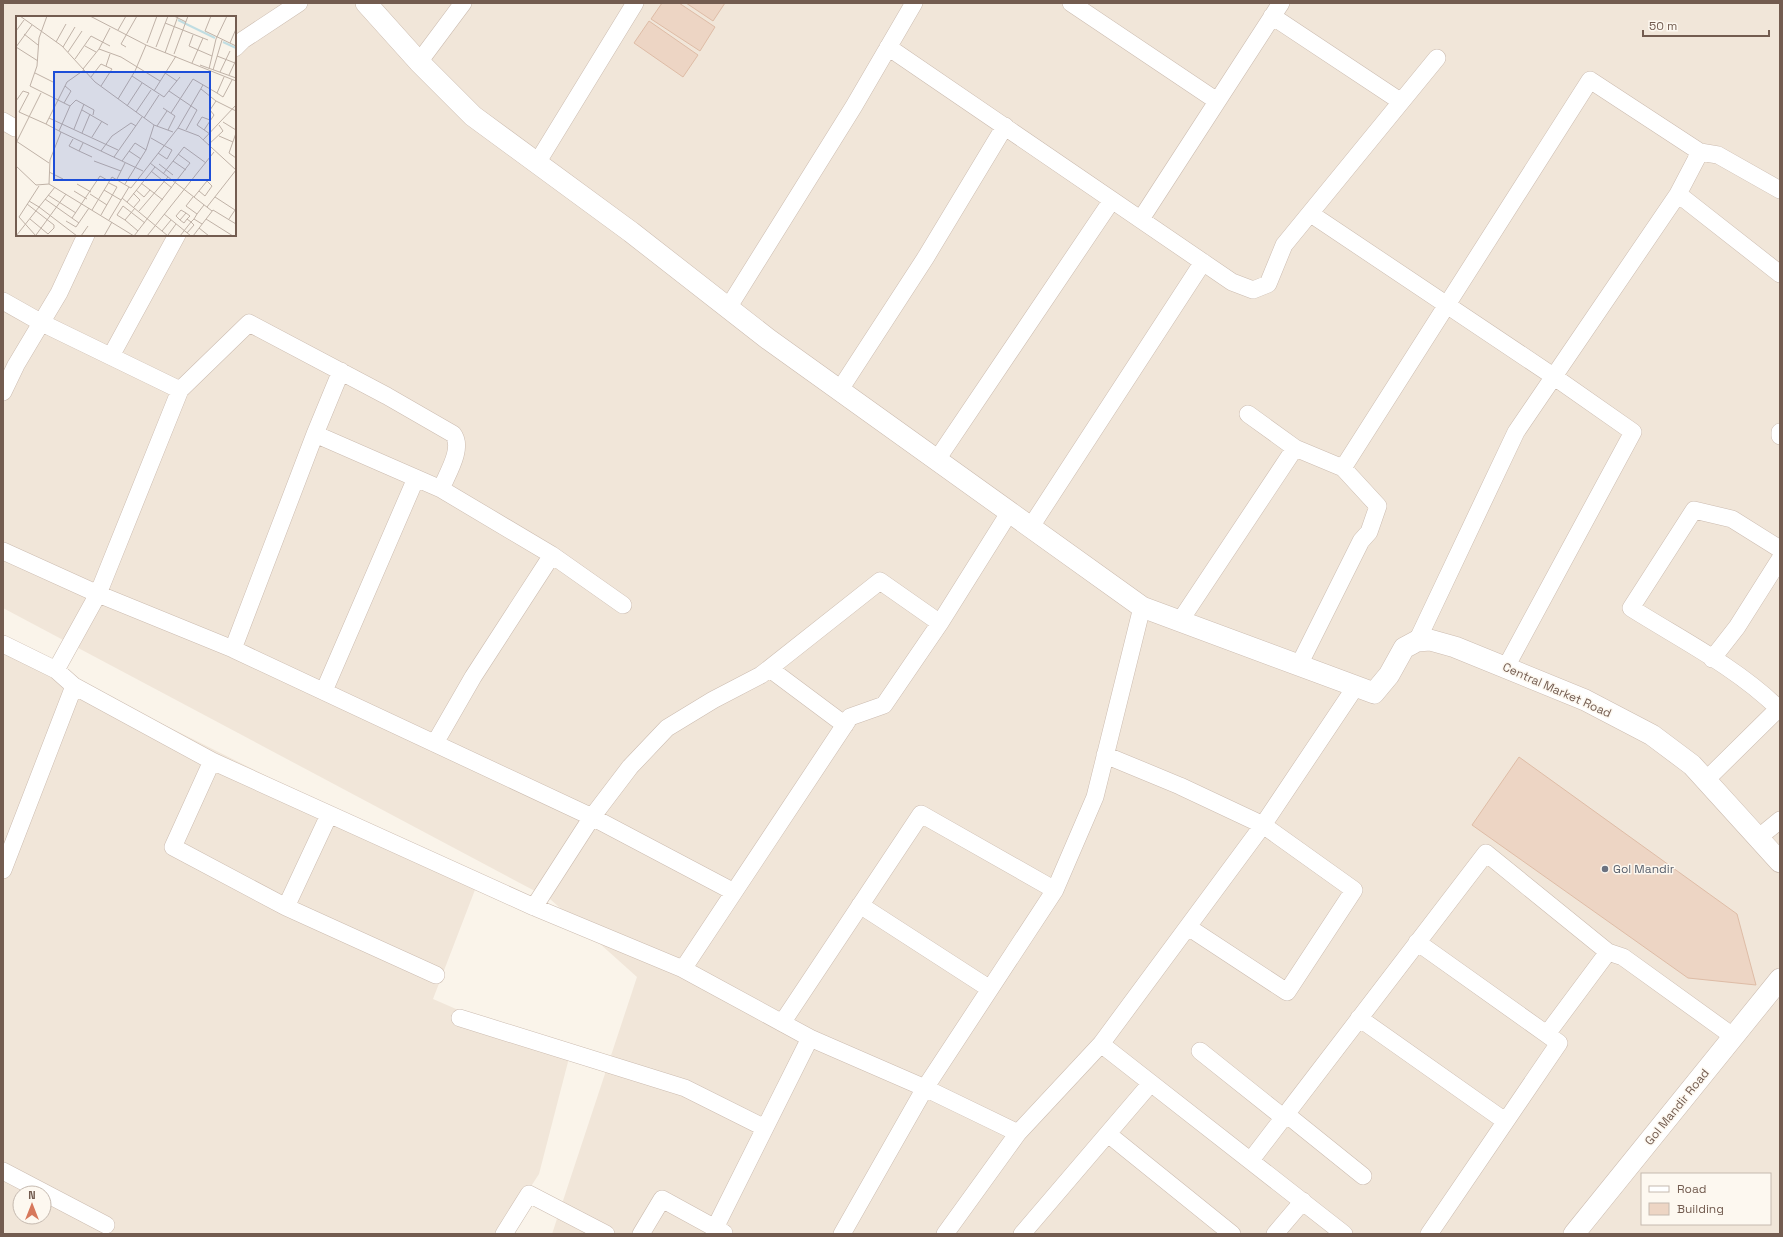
<svg xmlns="http://www.w3.org/2000/svg" width="1783" height="1237" font-family="'Space Grotesk',sans-serif">
<rect width="100%" height="100%" fill="#faf4ea"/>
<path fill="#f1e6d9" fill-rule="evenodd" d="M 3,3 L 1780,3 L 1780,1234 L 552,1234 L 637,977 L 550,899 L 3,608 ZM 17,17 L 235,17 L 235,235 L 17,235 ZM 1642,1174 L 1770,1174 L 1770,1224 L 1642,1224 Z
M 3,644 L 478,882 L 433,999 L 569,1058 L 539,1174 L 500,1234 L 3,1234 ZM 20,1193 L 44,1193 L 44,1217 L 20,1217 Z"/>
<path fill="#edd5c4" stroke="#debca6" d="M 662,3 L 679,3 L 715,27 L 700,51 L 651,19 Z
M 686,3 L 725,3 L 713,21 Z
M 649,21 L 698,55 L 683,77 L 634,43 Z
M 1519,757 L 1737,914 L 1756,985 L 1688,978 L 1472,825 Z"/>
<g fill="none" stroke-linecap="round" stroke-linejoin="round">
<defs>
<path id="minor" d="M 1071,3 L 1217,101
M 1272,16 L 1400,101
M 888,47 L 1232,282 L 1253,290 L 1268,284 L 1284,245 L 1437,58
M 235,48 L 243,40 L 299,3
M 419,62 L 463,3
M 3,121 L 15,128
M 537,163 L 635,3
M 1678,194 L 1780,274
M 1311,214 L 1553,376 L 1633,432 L 1506,667
M 1141,219 L 1281,3
M 3,301 L 42,323 L 180,390 L 98,594 L 56,670
M 728,308 L 854,106 L 914,3
M 111,356 L 177,235
M 180,390 L 249,323 L 387,396 L 453,434 C 464,448 447,474 441,489
M 839,391 L 926,257 L 1005,126
M 3,392 L 16,365 L 59,293 L 86,235
M 1248,414 L 1295,448 L 1343,468 L 1378,506 L 1369,532 L 1361,541 L 1299,665
M 1780,432 L 1780,436
M 315,434 L 441,489 L 552,555 L 623,605
M 936,461 L 1112,200
M 1343,468 L 1590,80 L 1700,152 L 1718,155 L 1780,190
M 1030,528 L 1203,262
M 3,551 L 98,594 L 233,649 L 592,817 L 734,892
M 1180,621 L 1295,448
M 1417,641 L 1516,432 L 1678,194 L 1700,152
M 3,644 L 56,670 L 74,686 L 3,870
M 233,649 L 315,434 L 341,371
M 1712,659 L 1737,627 L 1780,559
M 770,669 L 845,725
M 74,686 L 212,761 L 534,907 L 683,969 L 810,1038 L 925,1088 L 1018,1133
M 324,691 L 416,478
M 1778,708 C 1736,667 1680,639 1631,608 L 1694,510 L 1732,519 L 1780,549
M 435,743 L 473,677 L 552,555
M 1105,755 L 1180,786 L 1263,825 L 1354,890 L 1287,992 L 1188,927
M 212,761 L 173,847 L 286,907 L 329,815
M 1706,780 L 1780,707
M 1758,838 L 1780,820
M 1055,890 L 1095,797 L 1142,607
M 860,905 L 990,989
M 286,907 L 436,975
M 534,907 L 592,817 L 630,767 L 667,728 L 713,700 L 761,675 L 880,581 L 940,623
M 1417,942 L 1559,1043 L 1429,1234
M 683,969 L 850,717 L 884,705 L 940,623 L 1009,513
M 460,1018 L 685,1088 L 765,1128
M 1359,1018 L 1505,1121
M 782,1023 L 921,814 L 1055,890 L 925,1088 L 842,1234
M 1547,1034 L 1608,952
M 1101,1044 L 1344,1234
M 1200,1051 L 1279,1114 L 1286,1114 L 1363,1176
M 1108,1134 L 1232,1234
M 1251,1160 L 1486,853 L 1608,952 L 1623,957 L 1734,1037
M 3,1171 L 106,1225
M 715,1228 L 810,1038
M 504,1234 L 529,1194 L 606,1234
M 641,1234 L 662,1199 L 724,1233
M 945,1234 L 1018,1133 L 1101,1044 L 1263,825 L 1356,686
M 1022,1234 L 1151,1083
M 1275,1234 L 1303,1201"/>
<path id="tertiary" d="M 366,3 L 419,62 L 473,116 L 631,232 L 768,339 L 1142,607 L 1374,693 L 1389,675 L 1404,648 L 1417,641 L 1430,640 L 1455,647 L 1585,700 L 1652,735 L 1692,765 L 1780,862
M 1574,1234 L 1780,979"/>
</defs>
<use href="#minor" stroke="#ccbcb0" stroke-width="18"/>
<use href="#tertiary" stroke="#ccbcb0" stroke-width="22"/>
<use href="#minor" stroke="#fff" stroke-width="17"/>
<use href="#tertiary" stroke="#fff" stroke-width="21"/>
</g>
<circle fill="#6b7280" stroke="#fdf8f0" stroke-width="1.5" cx="1605" cy="869" r="4"/>
<g text-anchor="middle" dominant-baseline="central" stroke-width="3" stroke-linejoin="round" paint-order="stroke">
<g font-size="12" fill="#735c50" stroke="#fdf8f0">
<text transform="translate(1557 690) rotate(24)">Central Market Road</text>
<text transform="translate(1677 1107) rotate(-51)">Gol Mandir Road</text>
</g>
<g font-size="12" fill="#5b616d" stroke="#fdf8f0" text-anchor="start">
<text x="1613" y="869">Gol Mandir</text>
</g>
</g>
<g transform="translate(16 16)">
<rect width="220" height="220" fill="#faf4ea"/>
<path fill="none" stroke="#c0dde2" stroke-width="2" d="M 162,4 L 199,22M 207,26 L 220,32"/>
<path fill="none" stroke="#c0b2a7" stroke-width="1" d="M 4,0 L 46,30 L 79,66 L 138,109 L 157,116M 31,0 L 23,22 L 21,50 L 14,70 L 54,90 L 43,115M 74,0 L 130,29 L 220,65M 158,0 L 170,6M 195,0 L 189,15 L 220,30M 149,7 L 192,24M 102,14 L 110,0M 0,15 L 8,4M 8,18 L 22,29M 177,19 L 173,30 L 196,40M 40,26 L 50,8M 131,27 L 141,0M 214,27 L 220,13M 69,30 L 80,36M 0,31 L 16,9M 0,31 L 22,45M 47,31 L 59,11M 110,31 L 105,28 L 121,0M 140,31 L 152,0M 83,33 L 105,41 L 144,65M 52,36 L 66,15M 149,37 L 162,0M 158,38 L 172,0M 201,40 L 219,47M 59,43 L 75,20 L 94,30M 176,47 L 187,22M 184,49 L 220,62M 90,50 L 94,38M 67,53 L 83,33 L 94,12M 193,53 L 200,23 L 211,0M 197,54 L 206,24M 204,56 L 214,35M 19,57 L 39,67M 149,57 L 161,65M 213,59 L 220,44M 116,60 L 148,81 L 164,61M 75,61 L 85,48 L 96,53 L 85,70M 208,61 L 201,77 L 207,81 L 216,64M 185,73 L 200,85 L 220,95M 138,75 L 160,40M 153,75 L 181,94 L 170,114M 102,83 L 119,55 L 130,29M 0,85 L 7,75 L 13,77 L 3,96 L 30,108M 48,87 L 55,75 L 49,70M 54,90 L 60,84 L 78,94 L 77,99M 111,90 L 126,67M 147,92 L 159,100 L 152,114M 66,94 L 92,109M 120,96 L 135,74M 155,97 L 177,63 L 201,77M 33,102 L 102,134M 128,102 L 143,79M 207,106 L 220,114M 141,110 L 151,95M 162,112 L 187,69M 58,113 L 68,88M 188,114 L 198,99 L 194,94 L 200,85M 45,116 L 127,155M 66,117 L 74,98M 220,117 L 213,137 L 220,142M 194,118 L 181,109 L 186,101 L 194,104M 203,120 L 217,126M 76,121 L 86,105M 135,122 L 156,134 L 151,143 L 142,137M 57,123 L 53,130 L 63,135 L 67,127M 187,124 L 220,89M 0,125 L 33,147M 0,127 L 25,77M 192,129 L 207,115 L 203,109M 130,134 L 138,109M 63,135 L 76,141M 85,135 L 96,120 L 115,107 L 120,110M 113,135 L 125,143M 98,141 L 126,101M 78,145 L 105,155M 106,145 L 119,127 L 130,134 L 109,168M 157,145 L 170,154M 134,147 L 196,195M 143,148 L 157,159M 0,150 L 20,169 L 33,168 L 118,220M 135,155 L 156,172M 33,156 L 47,163M 147,158 L 168,131 L 190,147M 101,163 L 109,147M 125,167 L 147,184M 33,168 L 34,144 L 45,116 L 30,108 L 51,66 L 68,54M 61,168 L 75,176M 88,174 L 105,184M 120,174 L 128,181 L 134,174M 58,175 L 71,183M 117,177 L 124,184 L 118,191M 74,178 L 91,189M 32,179 L 60,197M 177,181 L 170,190 L 181,198 L 188,189M 178,181 L 191,165 L 196,170 L 189,180 L 183,175M 199,181 L 219,194 L 213,203M 106,182 L 152,220M 29,183 L 63,207M 13,185 L 23,191 L 39,171M 111,186 L 139,151M 11,188 L 38,209 L 38,212 L 32,218 L 14,203M 119,192 L 109,204 L 122,215M 76,194 L 96,161 L 113,171M 123,195 L 152,161M 148,198 L 175,220M 181,198 L 178,203 L 186,208M 85,199 L 101,171 L 93,167M 56,202 L 84,160 L 93,165M 190,203 L 217,220M 93,204 L 113,171 L 115,172 L 162,112 L 183,120 L 220,154 L 191,191M 109,204 L 101,199 L 107,190 L 129,207M 164,204 L 160,200 L 165,194 L 170,197M 50,205 L 60,211 L 73,192M 183,212 L 193,220M 146,215 L 155,204M 171,217 L 178,209 L 175,206 L 178,203M 20,219 L 50,178M 152,219 L 160,208M 0,220 L 23,191 L 61,220M 20,220 L 3,201 L 23,170M 65,220 L 72,210M 88,220 L 96,206M 118,220 L 174,147 L 162,138M 131,220 L 198,136M 164,220 L 175,206 L 171,203 L 174,200 L 170,197 L 164,204 L 168,207 L 171,203M 177,220 L 197,194 L 220,208"/>
<path fill="#1d4ed8" fill-opacity="0.15" stroke="#1d4ed8" stroke-width="2" d="M 38,56 L 194,56 L 194,164 L 38,164 Z"/>
<rect width="220" height="220" fill="none" stroke="#735c50" stroke-width="2"/>
</g>
<rect width="1783" height="1237" fill="none" stroke="#735c50" stroke-width="8"/>
<rect x="1641" y="1173" width="130" height="52" fill="#fdf8f0" stroke="#c6bab0"/>
<rect x="1649" y="1186" width="20" height="6" fill="#ffffff" stroke="#c6bab0"/>
<text x="1677" y="1193" font-size="12" fill="#735c50">Road</text>
<rect x="1649" y="1203" width="20" height="12" fill="#edd5c4" stroke="#c6bab0"/>
<text x="1677" y="1213" font-size="12" fill="#735c50">Building</text>
<g transform="translate(32 1205)"><circle r="19" fill="#fdf8f0" stroke="#c6bab0"/>
<path d="M0-3L7 15L0 10L-7 15Z" fill="#d7785c"/>
<text y="-6" font-size="11" font-weight="bold" text-anchor="middle" fill="#735c50">N</text>
</g>
<path d="M1643 30v6h126v-6" fill="none" stroke="#735c50" stroke-width="2"/>
<text x="1649" y="30" font-size="12" fill="#735c50" stroke="#fdf8f0" stroke-width="3" paint-order="stroke">50 m</text>
</svg>
